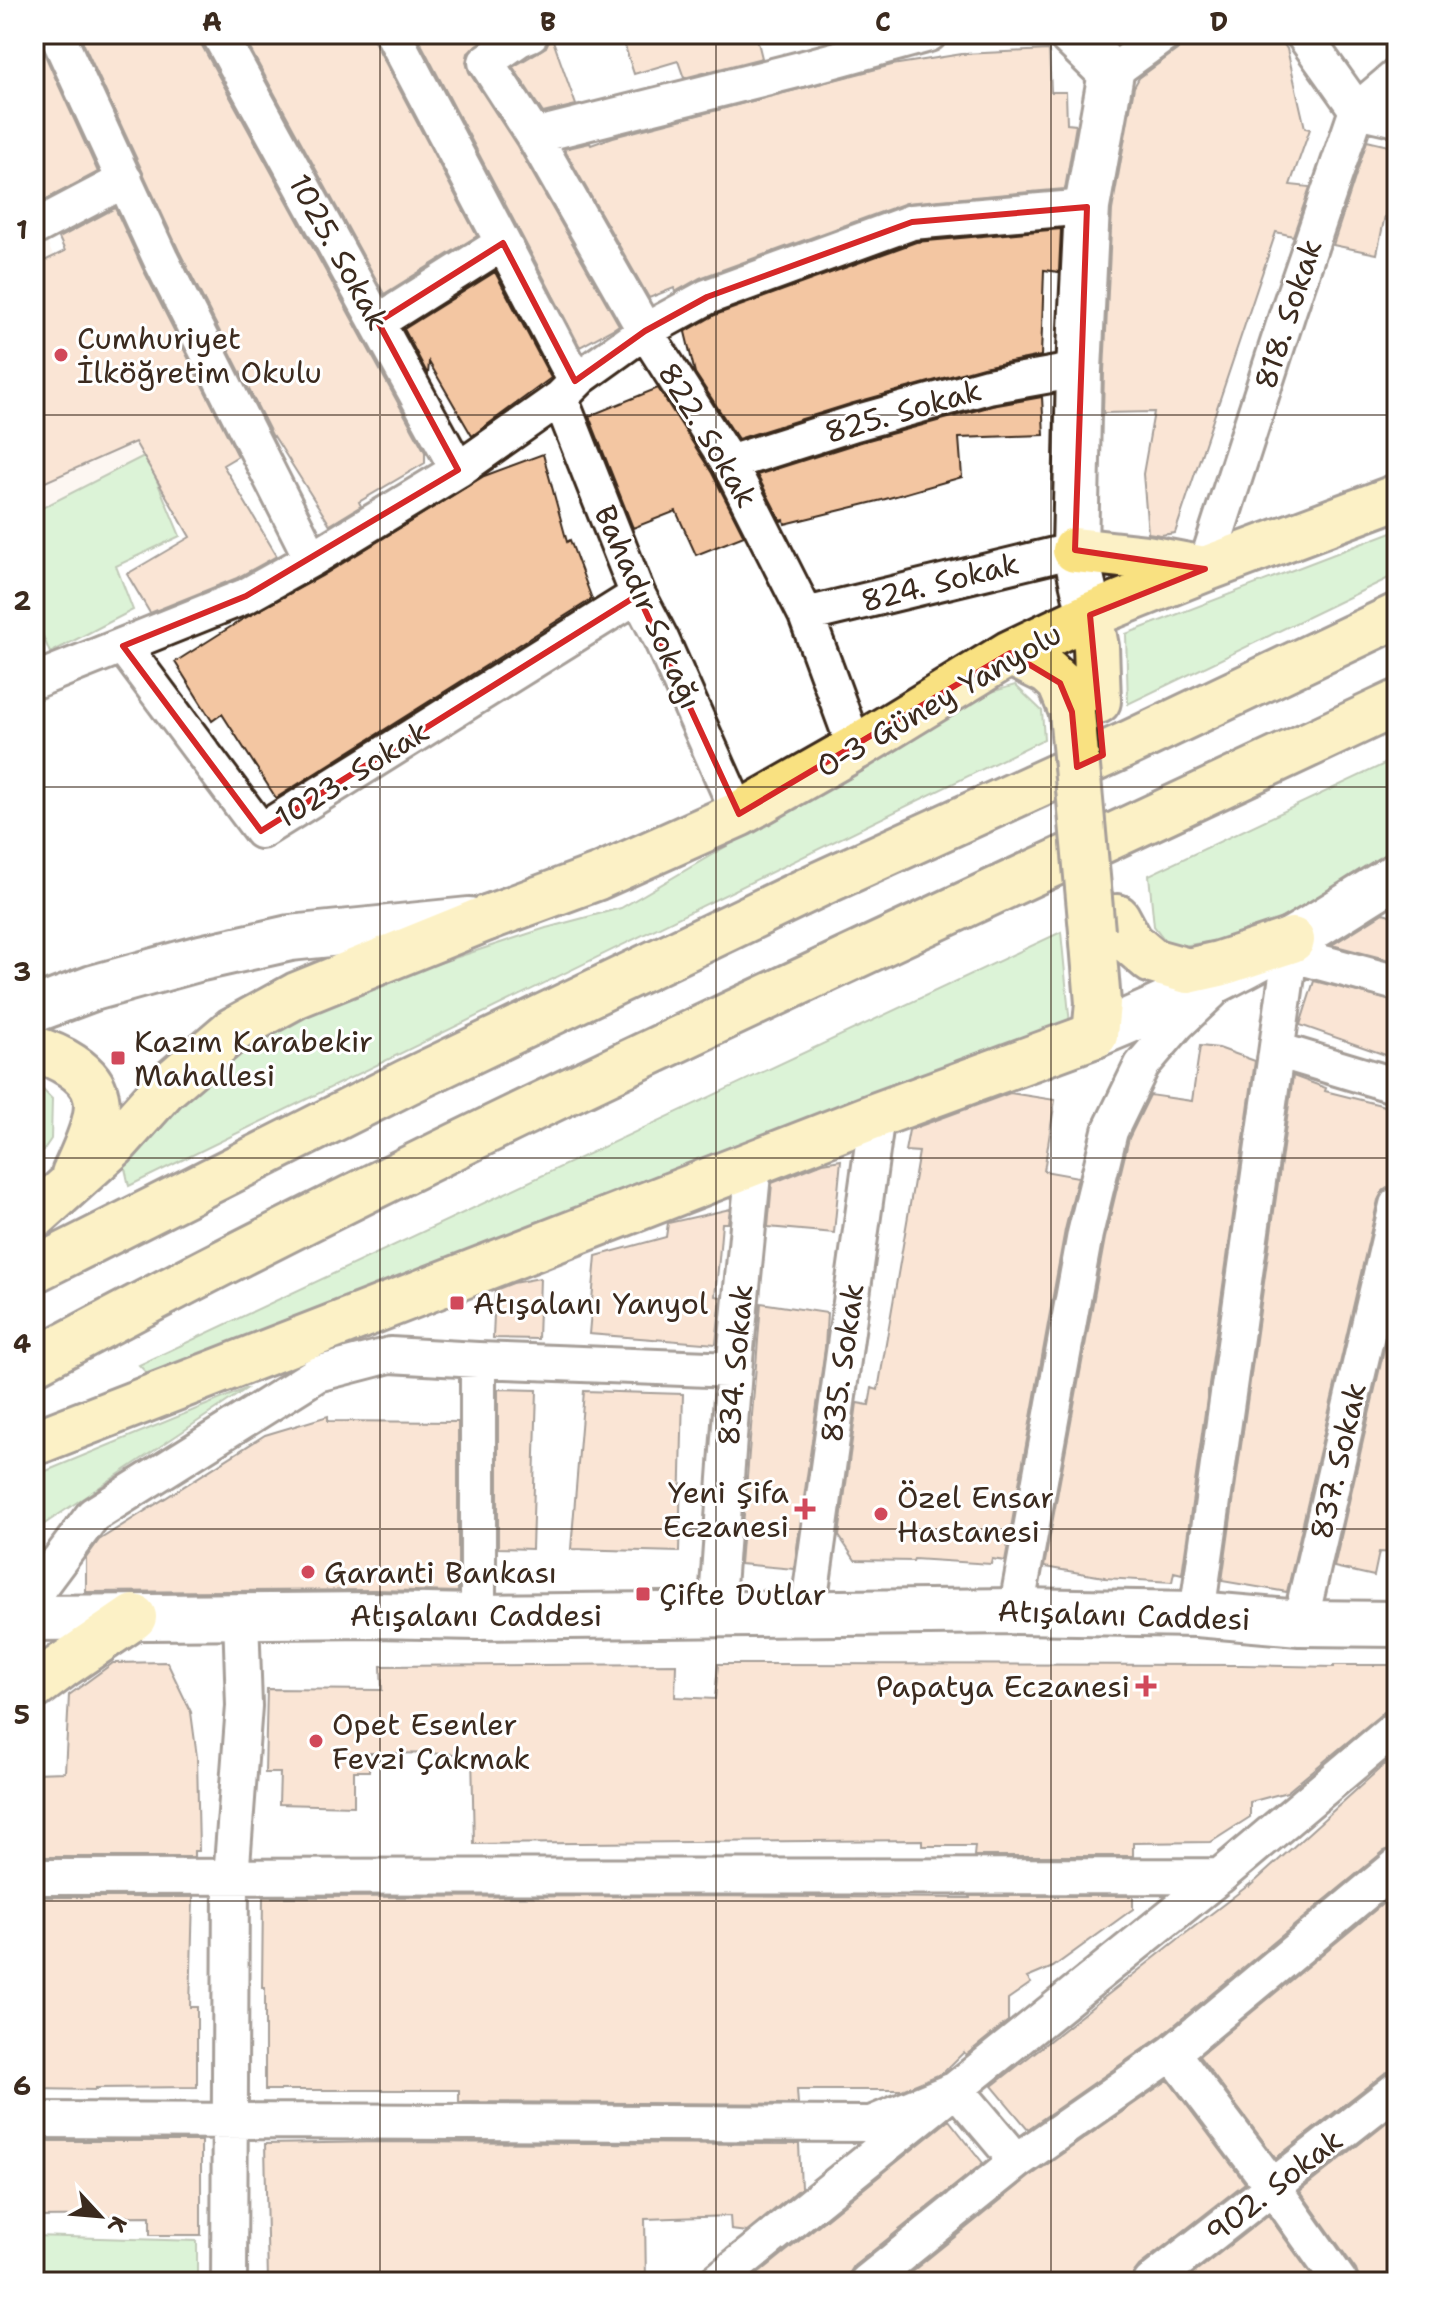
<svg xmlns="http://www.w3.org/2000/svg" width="1431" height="2316" font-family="'Shantell Sans',sans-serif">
<rect width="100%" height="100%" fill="#fff"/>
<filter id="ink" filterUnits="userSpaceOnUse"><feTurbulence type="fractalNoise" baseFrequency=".0125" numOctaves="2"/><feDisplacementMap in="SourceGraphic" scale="16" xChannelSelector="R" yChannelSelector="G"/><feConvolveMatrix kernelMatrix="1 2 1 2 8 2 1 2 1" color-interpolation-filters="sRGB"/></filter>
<g filter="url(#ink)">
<path fill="#fbeee3" d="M 45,238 L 146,455 L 34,512 L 34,244 Z"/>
<path fill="#b2e5a6" stroke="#768862" stroke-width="2" d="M 146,455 L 180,536 L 116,566 L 133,610 L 50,653 L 34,614 L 34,512 Z
M 1397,530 L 1397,574 L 1128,704 L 1126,634 Z
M 1015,685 L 1042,711 L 1044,739 L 129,1186 L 122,1155 L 253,1035 L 351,992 L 546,928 L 621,908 L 988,693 Z
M 1397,758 L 1397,856 L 1277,923 L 1219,940 L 1171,948 L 1154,926 L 1149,875 Z
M 1061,932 L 1070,1025 L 156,1383 L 139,1365 Z
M 34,1081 L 52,1099 L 51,1139 L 34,1164 Z
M 245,1389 L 246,1389 L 34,1531 L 34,1476 Z
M 34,2236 L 197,2241 L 197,2282 L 34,2282 Z"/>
<path fill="#f3c6a2" stroke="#3b2a1e" stroke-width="2" d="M 34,34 L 37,34 L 39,42 L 98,172 L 41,202 L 34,187 Z
M 79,34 L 199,34 L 201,44 L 425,452 L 425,463 L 359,502 L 361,506 L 330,525 L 274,436 L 273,437 L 179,251 Z
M 242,34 L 373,34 L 375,43 L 477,236 L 384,294 Z
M 416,34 L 491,34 L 468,53 L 466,62 L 469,72 L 517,146 L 619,325 L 613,329 L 580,347 Z
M 621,34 L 756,34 L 762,58 L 684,78 L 678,61 L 634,74 Z
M 1185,34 L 1277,34 L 1287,49 L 1305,128 L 1310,129 L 1290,185 L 1310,187 L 1293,236 L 1276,232 L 1175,533 L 1161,535 L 1148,533 L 1143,474 L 1154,412 L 1103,413 L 1104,371 L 1112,210 L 1134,87 L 1139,78 L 1177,50 L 1183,43 Z
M 551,35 L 576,105 L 543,113 L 513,67 L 546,47 Z
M 1049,50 L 1051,92 L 1066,92 L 1067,124 L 1076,125 L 1065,189 L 906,203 L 700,278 L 675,292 L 674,288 L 649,298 L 564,149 L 590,143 L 591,145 L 613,137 L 892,65 L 962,54 Z
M 1367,141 L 1397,148 L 1397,203 L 1388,201 L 1377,254 L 1333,245 Z
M 115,208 L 143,269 L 238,456 L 223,465 L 277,556 L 237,578 L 150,613 L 127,574 L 190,537 L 135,442 L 34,487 L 34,266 L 65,251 L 59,238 Z
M 1061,229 L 1059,272 L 1044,270 L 1041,356 L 983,367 L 850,404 L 738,439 L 695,373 L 685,332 L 715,315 L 916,242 Z
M 495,272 L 551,378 L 472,436 L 429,362 L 428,375 L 404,329 Z
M 658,388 L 712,473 L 744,536 L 696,555 L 676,511 L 633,528 L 589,416 Z
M 1042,397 L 1044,435 L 959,438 L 962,477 L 882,500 L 785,524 L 784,520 L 781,521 L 757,475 L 861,442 L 992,406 Z
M 543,454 L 567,542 L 570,540 L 592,599 L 276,798 L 222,714 L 212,721 L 175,662 L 243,619 L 322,576 L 484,476 Z
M 1383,913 L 1397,917 L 1397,962 L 1332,945 Z
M 1314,981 L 1397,1002 L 1397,1059 L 1300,1025 Z
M 1200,1046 L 1219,1048 L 1255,1061 L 1182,1574 L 1174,1572 L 1172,1582 L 1103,1578 L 1104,1577 L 1044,1567 L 1105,1238 L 1129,1138 L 1150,1095 L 1192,1101 Z
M 1293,1076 L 1326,1088 L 1325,1091 L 1397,1109 L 1397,1186 L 1390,1186 L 1383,1191 L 1378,1200 L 1287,1592 L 1222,1581 Z
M 1010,1093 L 1055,1100 L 1044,1171 L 1078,1177 L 1065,1230 L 1005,1561 L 992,1559 L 991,1564 L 914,1559 L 913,1561 L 855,1560 L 839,1536 L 857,1403 L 869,1405 L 872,1388 L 878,1390 L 919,1152 L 905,1151 L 909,1130 Z
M 841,1160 L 834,1233 L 768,1227 L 772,1183 L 823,1163 Z
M 730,1209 L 728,1223 L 722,1223 L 719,1259 L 715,1296 L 721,1297 L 716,1344 L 589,1334 L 596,1256 L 666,1237 L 668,1223 Z
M 540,1278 L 538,1339 L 493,1338 L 495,1290 L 513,1283 Z
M 1397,1293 L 1397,1553 L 1379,1552 L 1374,1576 L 1334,1567 Z
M 761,1303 L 827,1313 L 825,1348 L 794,1569 L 740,1564 Z
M 498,1389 L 537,1390 L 532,1549 L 498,1548 Z
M 584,1391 L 683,1394 L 679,1552 L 571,1549 Z
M 328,1416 L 328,1421 L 458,1422 L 458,1592 L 374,1590 L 86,1592 L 86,1558 L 99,1540 L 265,1435 Z
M 167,1662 L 191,1712 L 197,1757 L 199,1851 L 194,1851 L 194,1857 L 34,1857 L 34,1773 L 65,1772 L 69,1695 L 113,1663 Z
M 676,1664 L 675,1697 L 715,1699 L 718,1664 L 1241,1665 L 1334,1667 L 1334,1665 L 1397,1665 L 1397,1708 L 1384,1712 L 1287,1792 L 1250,1802 L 1250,1817 L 1211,1842 L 1133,1843 L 1133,1856 L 974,1856 L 975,1846 L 922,1846 L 922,1840 L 474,1844 L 472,1754 L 370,1753 L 369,1771 L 354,1771 L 354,1806 L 279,1804 L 280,1773 L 265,1773 L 267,1689 L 382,1690 L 381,1666 Z
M 1397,1753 L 1397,1846 L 1384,1851 L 1160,2037 L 1028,2129 L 992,2086 L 1177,1940 L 1250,1884 L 1250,1886 Z
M 1397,1892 L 1397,2069 L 1385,2073 L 1276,2158 L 1199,2056 Z
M 693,1896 L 970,1898 L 970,1896 L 1133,1896 L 1133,1909 L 1053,1967 L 1027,1978 L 1031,1983 L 1008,1999 L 1008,2021 L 966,2055 L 964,2052 L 943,2073 L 902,2090 L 797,2090 L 798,2104 L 459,2102 L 459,2090 L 265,2090 L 265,1988 L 262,1988 L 263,1897 Z
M 34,1897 L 193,1897 L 190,2007 L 197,2007 L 197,2087 L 96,2088 L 96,2090 L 34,2089 Z
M 1168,2080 L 1245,2183 L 1139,2266 L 1133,2274 L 1131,2282 L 899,2282 L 1029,2177 Z
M 1397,2114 L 1397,2282 L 1360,2282 L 1356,2270 L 1300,2191 Z
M 949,2120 L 983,2163 L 854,2266 L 849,2274 L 847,2282 L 748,2282 Z
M 34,2141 L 201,2141 L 201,2235 L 150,2235 L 150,2216 L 34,2217 Z
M 380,2142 L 799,2144 L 801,2188 L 747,2232 L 731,2230 L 730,2216 L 645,2219 L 646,2282 L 268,2282 L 265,2144 Z
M 1268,2215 L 1316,2282 L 1183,2282 Z"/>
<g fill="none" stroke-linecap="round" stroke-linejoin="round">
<defs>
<path id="street" d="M 57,34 L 161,260 L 312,559
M 219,34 L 458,470
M 393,34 L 576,382
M 531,34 L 519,39 L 486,62 L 534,136 L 645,331 L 729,463 L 806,615 L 855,748
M 1303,34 L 1357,110
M 1111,73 L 1165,34
M 1357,110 L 1397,119
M 534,136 L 801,69 L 929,34
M 34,228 L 125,180
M 378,322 L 503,243
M 560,398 L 638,595 L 661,639 L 739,814
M 729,463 L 855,423 L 988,386 L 1079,370
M 1205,569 L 1289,309 L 1357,110 L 1397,76
M 806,615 L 1075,550
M 123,646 L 261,831 L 638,595
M 34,681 L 246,596 L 312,559 L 458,470 L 560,398 L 581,377 L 645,331 L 707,297 L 912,222 L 1087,207
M 1290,954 L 1397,983
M 1277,1050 L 1397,1086
M 34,1594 L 93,1515 L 317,1374 L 390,1355 L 478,1360 L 734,1370
M 1016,1611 L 1085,1234 L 1110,1131 L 1142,1065 L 1178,1023 L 1211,992
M 808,1612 L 877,1115
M 716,1614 L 734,1370 L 754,1164
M 1197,1614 L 1292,940
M 478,1617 L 478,1360
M 1300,1623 L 1397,1205
M 34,1877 L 1220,1876
M 1172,2053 L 1273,2187 L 1340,2282
M 34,2120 L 871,2124 L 956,2089 L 1017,2161
M 229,2282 L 231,1878 L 244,1706 L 241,1616
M 716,2282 L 1220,1876 L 1397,1727
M 867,2282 L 1017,2161 L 1172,2053 L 1397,1866
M 1151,2282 L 1397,2089"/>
<path id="secondary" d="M 1071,34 L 1111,73 L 1087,207 L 1079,370 L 1075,550 L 1090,615
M 34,1010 L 93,988 L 201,958 L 290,938 L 469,920
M 1095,1035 C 1163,1007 1230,976 1293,939 C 1328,919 1362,896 1397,875
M 34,1618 L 374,1615 L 478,1617 L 1016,1611 L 1197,1614 L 1300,1623 L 1397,1624"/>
<path id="primary" d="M 1075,550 L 1147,558 L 1205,569
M 1090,615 L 1096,647 L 1098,701
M 1010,653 L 1048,672 L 1060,683 L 1072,712
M 1117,917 L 1131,943 L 1152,961 L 1188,971 L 1219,964 L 1292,940
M 487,918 L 598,877 L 739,814 L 855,748 L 1010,653 L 1090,615 L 1205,569 L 1397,497
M 1092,931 L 1098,1003 L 1095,1035"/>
<path id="highway" d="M 34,1049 C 56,1055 91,1071 96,1097 C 101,1119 83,1154 74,1174
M 34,1217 L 113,1146 L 164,1089 L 233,1030 L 297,995 L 487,918
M 34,1270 L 407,1082 L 822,883 L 1132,742 L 1397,616
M 34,1362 C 478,1122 941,919 1397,703
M 34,1443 L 877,1115 L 1095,1035
M 34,1687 L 65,1664 L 134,1617"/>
</defs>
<use href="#street" stroke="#3b2a1e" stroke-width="40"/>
<use href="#secondary" stroke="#3b2a1e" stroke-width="50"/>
<use href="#primary" stroke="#3b2a1e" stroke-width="50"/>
<use href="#highway" stroke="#3b2a1e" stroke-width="50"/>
<use href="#street" stroke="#fff" stroke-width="34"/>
<use href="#secondary" stroke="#fff" stroke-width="44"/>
<use href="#primary" stroke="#f9e181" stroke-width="44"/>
<use href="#highway" stroke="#f9e181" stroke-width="44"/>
<defs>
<path id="primary-bridge" d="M 1072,712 L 1092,931"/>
</defs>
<use href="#primary-bridge" stroke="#3b2a1e" stroke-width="50" stroke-linecap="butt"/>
<use href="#primary-bridge" stroke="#f9e181" stroke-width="44"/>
</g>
</g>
<path d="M0 0H1431V2316H0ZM 1087,207 L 1075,550 L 1205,569 L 1090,615 L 1103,755 L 1077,767 L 1072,712 L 1060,683 L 1010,653 L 739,814 L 638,595 L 261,831 L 123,646 L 246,596 L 458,470 L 378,322 L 503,243 L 575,381 L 645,331 L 707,297 L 912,222 Z" fill="#fff" fill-opacity=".55" fill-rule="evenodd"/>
<path fill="none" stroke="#d62828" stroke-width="6" stroke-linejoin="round" d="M 1087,207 L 1075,550 L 1205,569 L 1090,615 L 1103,755 L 1077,767 L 1072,712 L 1060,683 L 1010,653 L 739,814 L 638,595 L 261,831 L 123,646 L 246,596 L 458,470 L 378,322 L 503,243 L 575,381 L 645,331 L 707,297 L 912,222 Z"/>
<path fill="none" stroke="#3b2a1e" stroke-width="2" stroke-opacity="0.55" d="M 380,34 L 380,2282M 716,34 L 716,2282M 1051,34 L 1051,2282M 34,415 L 1397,415M 34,787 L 1397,787M 34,1158 L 1397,1158M 34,1529 L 1397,1529M 34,1901 L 1397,1901"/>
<g fill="#d1495b" stroke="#fff" stroke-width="3">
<circle cx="61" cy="355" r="8"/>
<rect x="110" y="1050" width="16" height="16" rx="4"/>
<rect x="449" y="1295" width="16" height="16" rx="4"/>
<path d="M801 1497h8v8h8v8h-8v8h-8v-8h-8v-8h8z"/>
<circle cx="881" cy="1514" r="8"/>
<circle cx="308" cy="1572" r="8"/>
<rect x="635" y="1586" width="16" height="16" rx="4"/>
<path d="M1142 1674h8v8h8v8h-8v8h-8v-8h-8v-8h8z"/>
<circle cx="316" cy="1741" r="8"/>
</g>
<g text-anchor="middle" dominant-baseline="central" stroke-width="6" stroke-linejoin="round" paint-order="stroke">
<g font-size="30" fill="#3b2a1e" stroke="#fff">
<text transform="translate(339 252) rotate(61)">1025. Sokak</text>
<text transform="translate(1288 314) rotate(-72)">818. Sokak</text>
<text transform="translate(903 411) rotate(-16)">825. Sokak</text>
<text transform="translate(708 435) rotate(59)">822. Sokak</text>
<text transform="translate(940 582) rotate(-14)">824. Sokak</text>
<text transform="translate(648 607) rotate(66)">Bahadır Sokağı</text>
<text transform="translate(939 700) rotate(-30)">O-3 Güney Yanyolu</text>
<text transform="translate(352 774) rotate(-32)">1023. Sokak</text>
<text transform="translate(842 1363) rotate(-82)">835. Sokak</text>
<text transform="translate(735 1365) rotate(-85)">834. Sokak</text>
<text transform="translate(1338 1461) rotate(-77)">837. Sokak</text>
<text x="476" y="1615">Atışalanı Caddesi</text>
<text transform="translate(1124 1615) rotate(2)">Atışalanı Caddesi</text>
<text transform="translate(1274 2186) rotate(-38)">902. Sokak</text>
</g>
<g font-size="30" fill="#3b2a1e" stroke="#fff" text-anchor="start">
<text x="77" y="338">Cumhuriyet<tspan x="77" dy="34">İlköğretim Okulu</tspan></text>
<text x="134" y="1041">Kazım Karabekir<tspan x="134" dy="34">Mahallesi</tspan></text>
<text x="473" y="1303">Atışalanı Yanyol</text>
<text x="789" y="1492" text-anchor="end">Yeni Şifa<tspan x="789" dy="34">Eczanesi</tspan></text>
<text x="897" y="1497">Özel Ensar<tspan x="897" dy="34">Hastanesi</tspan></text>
<text x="324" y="1572">Garanti Bankası</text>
<text x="659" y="1594">Çifte Dutlar</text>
<text x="1130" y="1686" text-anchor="end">Papatya Eczanesi</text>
<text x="332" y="1724">Opet Esenler<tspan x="332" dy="34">Fevzi Çakmak</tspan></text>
</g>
</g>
<rect width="1431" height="2316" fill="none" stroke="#fff" stroke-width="88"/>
<g transform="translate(100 2216) rotate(116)" stroke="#ffffff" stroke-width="6" paint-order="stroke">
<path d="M0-6L14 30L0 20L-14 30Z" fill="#3b2a1e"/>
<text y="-12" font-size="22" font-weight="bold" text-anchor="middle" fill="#3b2a1e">K</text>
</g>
<rect x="44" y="44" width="1343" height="2228" fill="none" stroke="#3b2a1e" stroke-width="3"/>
<g font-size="26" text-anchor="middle" font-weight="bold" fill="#3b2a1e">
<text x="212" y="31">A</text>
<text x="548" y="31">B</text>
<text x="883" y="31">C</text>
<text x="1219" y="31">D</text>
<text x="22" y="239">1</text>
<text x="22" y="610">2</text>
<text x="22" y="981">3</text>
<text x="22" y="1353">4</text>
<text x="22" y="1724">5</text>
<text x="22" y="2095">6</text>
</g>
</svg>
